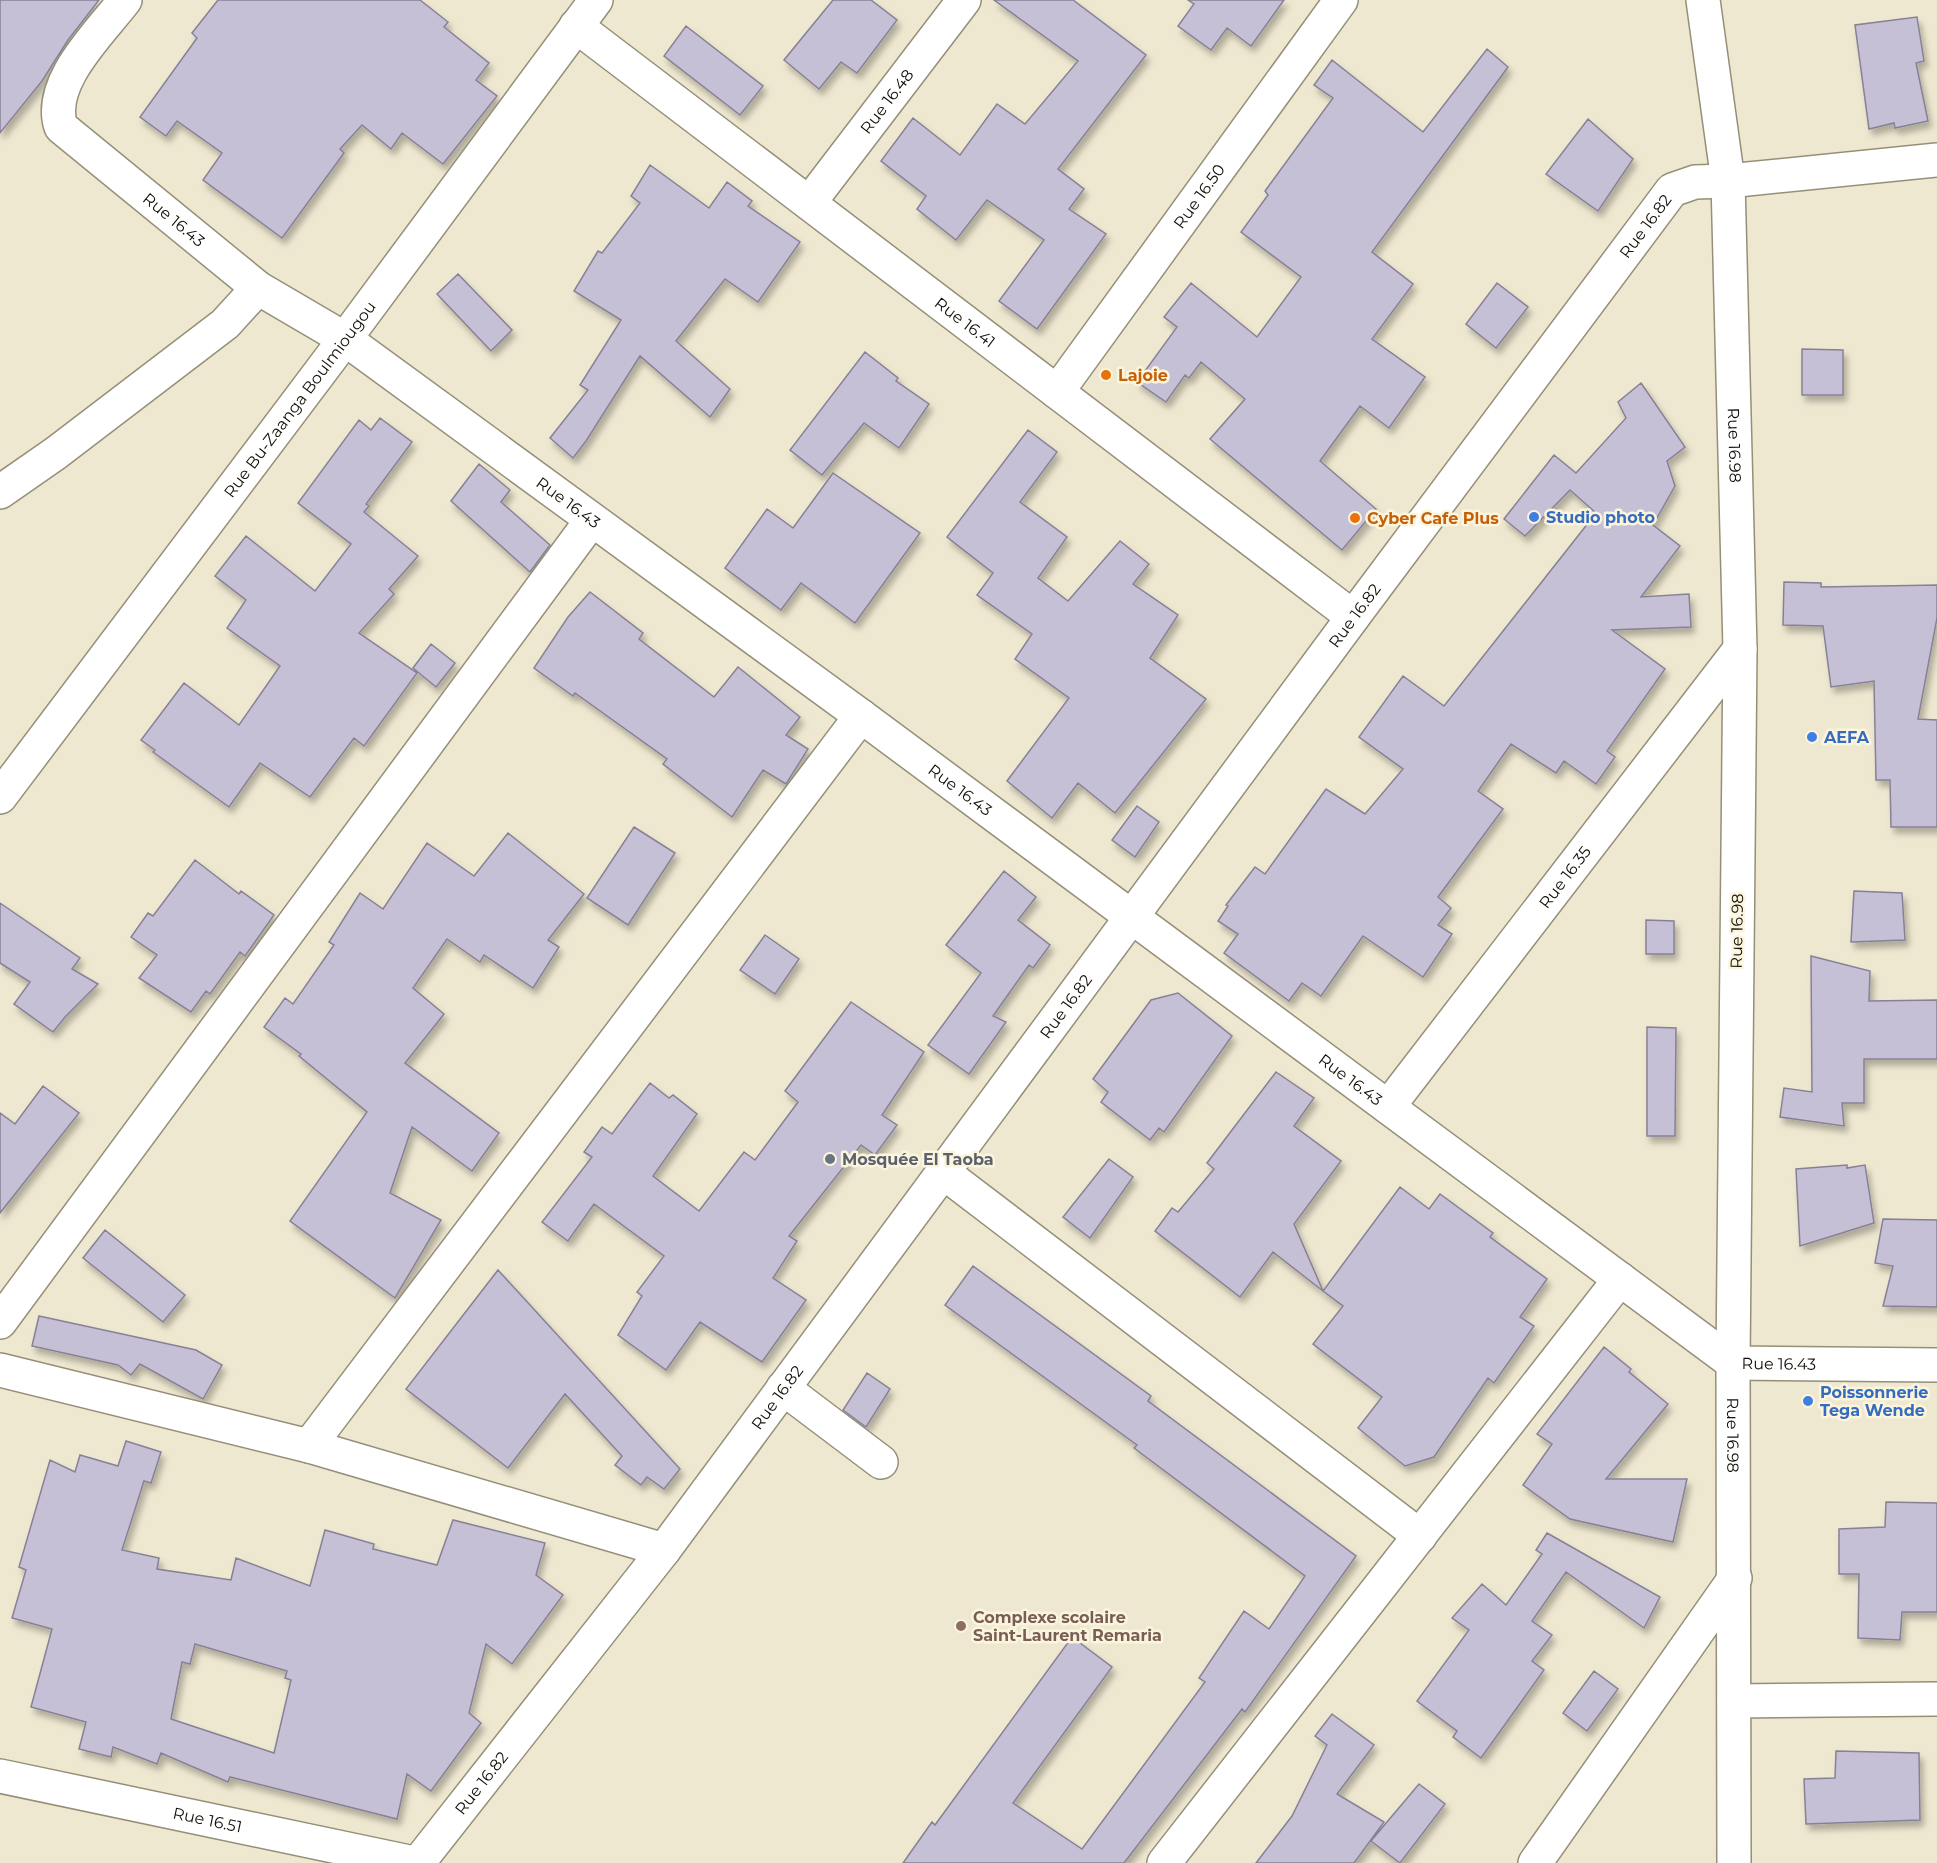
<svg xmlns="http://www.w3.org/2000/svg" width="1937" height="1863" font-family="Montserrat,sans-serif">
<defs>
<filter id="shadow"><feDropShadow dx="3.5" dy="6" stdDeviation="3" flood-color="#0004"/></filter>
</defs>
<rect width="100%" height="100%" fill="#efe8d1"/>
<path fill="#c6c0d6" stroke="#878196" stroke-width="1.5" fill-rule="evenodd" filter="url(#shadow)" d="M 0,0 L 99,0 L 68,40 L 42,81 L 0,133 Z
M 218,0 L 420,0 L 448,22 L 444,27 L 489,63 L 476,80 L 497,96 L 443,164 L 402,133 L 391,149 L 362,125 L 340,149 L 344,153 L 282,238 L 203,180 L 222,153 L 177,121 L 166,136 L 140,117 L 197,38 L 192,33 Z
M 833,0 L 871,0 L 897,20 L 857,73 L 841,62 L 819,89 L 784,60 Z
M 994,0 L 1073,0 L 1146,55 L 1058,169 L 1084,189 L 1069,209 L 1106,234 L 1037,329 L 999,301 L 1044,240 L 987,200 L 956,240 L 917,209 L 926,196 L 881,161 L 913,118 L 960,155 L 997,104 L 1025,124 L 1078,61 Z
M 1188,0 L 1284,0 L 1251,46 L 1227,28 L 1211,50 L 1178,26 L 1194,4 Z
M 1917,17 L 1924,61 L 1916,63 L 1928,121 L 1895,128 L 1894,123 L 1869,129 L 1855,25 Z
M 686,26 L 763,86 L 740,115 L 664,56 Z
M 1487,49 L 1508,67 L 1372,252 L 1413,284 L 1372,339 L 1425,377 L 1389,428 L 1360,406 L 1320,461 L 1376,509 L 1342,550 L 1210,439 L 1245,399 L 1201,362 L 1189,378 L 1185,375 L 1166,402 L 1137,382 L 1177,327 L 1164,317 L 1191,283 L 1257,337 L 1301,277 L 1241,232 L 1268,195 L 1265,191 L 1333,98 L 1314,85 L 1332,60 L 1423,132 Z
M 1588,119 L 1633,159 L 1598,211 L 1546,174 Z
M 650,165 L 709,208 L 727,182 L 752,201 L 748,206 L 800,242 L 758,302 L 725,279 L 676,341 L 730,389 L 710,417 L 640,356 L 586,441 L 573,458 L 550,438 L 588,390 L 580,385 L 621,320 L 574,291 L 598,251 L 602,253 L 640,203 L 631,196 Z
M 458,274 L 512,330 L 491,351 L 437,294 Z
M 1497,283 L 1528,307 L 1496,348 L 1466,324 Z
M 1802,349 L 1843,350 L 1843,395 L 1802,395 Z
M 865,352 L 898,378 L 896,381 L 929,404 L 899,448 L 864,423 L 822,475 L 790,450 Z
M 1641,383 L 1685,447 L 1667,461 L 1675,486 L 1653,525 L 1680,546 L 1641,597 L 1689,594 L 1691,627 L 1612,630 L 1665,669 L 1607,751 L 1615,757 L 1596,784 L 1564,761 L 1556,773 L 1511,744 L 1478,791 L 1503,809 L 1438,897 L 1451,908 L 1438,925 L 1452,934 L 1423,977 L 1363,936 L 1321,996 L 1302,983 L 1289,1001 L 1224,953 L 1238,934 L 1218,921 L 1228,906 L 1226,905 L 1255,867 L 1265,874 L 1326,789 L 1365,814 L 1403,769 L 1359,737 L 1403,676 L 1444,706 L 1596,513 L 1570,490 L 1525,536 L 1504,519 L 1554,455 L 1576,473 L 1626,418 L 1618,402 Z
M 380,418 L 412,442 L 366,504 L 369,506 L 364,512 L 418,556 L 389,589 L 394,594 L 359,633 L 417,673 L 364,746 L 354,738 L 310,797 L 260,763 L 229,807 L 153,752 L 155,750 L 141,740 L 184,683 L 239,725 L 280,666 L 227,628 L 246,600 L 215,576 L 246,536 L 315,591 L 351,544 L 298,503 L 359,420 L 371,430 Z
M 1028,430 L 1057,452 L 1020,502 L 1067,537 L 1038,578 L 1068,601 L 1120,541 L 1149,564 L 1133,584 L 1178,615 L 1150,658 L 1206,699 L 1115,813 L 1078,783 L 1052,818 L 1007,781 L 1069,698 L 1015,659 L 1032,634 L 977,595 L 993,573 L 947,537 Z
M 479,464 L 510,490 L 501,502 L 550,545 L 530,572 L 451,501 Z
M 833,473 L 920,533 L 855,623 L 801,583 L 781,610 L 725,568 L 767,509 L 793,528 Z
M 1784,582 L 1821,583 L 1821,587 L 1937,585 L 1937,618 L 1918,719 L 1937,720 L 1937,827 L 1891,827 L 1890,780 L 1876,780 L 1874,681 L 1831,687 L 1823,626 L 1783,625 Z
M 590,592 L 643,633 L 639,639 L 714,697 L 738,667 L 800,717 L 786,735 L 808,749 L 786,784 L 763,770 L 732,817 L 663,764 L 667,759 L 575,693 L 573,696 L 534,668 L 568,617 Z
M 431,644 L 455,663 L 436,687 L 413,668 Z
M 1137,806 L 1159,822 L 1135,857 L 1112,840 Z
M 634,827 L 675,853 L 628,925 L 587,898 Z
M 508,833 L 584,894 L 548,940 L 559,947 L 533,988 L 484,955 L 480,962 L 447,939 L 413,988 L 444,1014 L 405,1063 L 499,1133 L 472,1171 L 412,1127 L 390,1193 L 441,1220 L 395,1298 L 290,1221 L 367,1112 L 299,1056 L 301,1054 L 264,1027 L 285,998 L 293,1004 L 334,945 L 329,942 L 360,893 L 383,909 L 427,843 L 474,876 Z
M 195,860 L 239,894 L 241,891 L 274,915 L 245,956 L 240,952 L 210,994 L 206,991 L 191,1012 L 139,978 L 157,955 L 131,937 L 148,913 L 153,916 Z
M 1004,871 L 1036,897 L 1018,920 L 1050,945 L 1033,968 L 1029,965 L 993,1016 L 1006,1022 L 969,1074 L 928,1045 L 981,973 L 946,945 Z
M 1854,891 L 1902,893 L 1905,940 L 1851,942 Z
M 0,903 L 80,958 L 72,969 L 98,984 L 65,1017 L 53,1032 L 14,1004 L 30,982 L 0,963 Z
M 1646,920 L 1674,921 L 1674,954 L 1646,954 Z
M 765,935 L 799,959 L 775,994 L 740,970 Z
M 1811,956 L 1870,971 L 1869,1001 L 1937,1000 L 1937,1059 L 1864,1059 L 1864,1103 L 1842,1103 L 1844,1126 L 1780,1117 L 1784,1088 L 1812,1092 Z
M 1178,993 L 1232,1036 L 1164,1132 L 1159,1128 L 1150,1140 L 1101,1102 L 1108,1092 L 1093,1079 L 1151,1000 Z
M 851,1002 L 924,1052 L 882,1115 L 897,1125 L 875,1155 L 861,1145 L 789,1236 L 797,1241 L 773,1278 L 806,1300 L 762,1362 L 700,1322 L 666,1370 L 618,1335 L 642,1296 L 637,1292 L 664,1256 L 594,1204 L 568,1241 L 542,1222 L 592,1157 L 584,1152 L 602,1127 L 612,1134 L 650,1083 L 669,1098 L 673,1095 L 697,1114 L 653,1176 L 699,1211 L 744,1152 L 755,1160 L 798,1102 L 785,1091 Z
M 1647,1027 L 1676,1028 L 1675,1136 L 1647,1136 Z
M 1276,1072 L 1314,1098 L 1294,1126 L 1341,1161 L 1294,1224 L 1323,1291 L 1273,1252 L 1240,1297 L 1155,1231 L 1172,1208 L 1178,1212 L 1214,1169 L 1207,1163 Z
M 43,1086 L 79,1113 L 0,1213 L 0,1113 L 15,1124 Z
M 1109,1159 L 1133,1177 L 1090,1238 L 1063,1217 Z
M 1847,1165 L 1847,1168 L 1865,1165 L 1874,1223 L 1800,1246 L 1796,1169 Z
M 1400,1187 L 1429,1209 L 1440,1194 L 1493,1233 L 1490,1237 L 1547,1279 L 1520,1317 L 1534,1326 L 1494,1383 L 1488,1378 L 1434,1457 L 1405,1466 L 1358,1428 L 1382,1397 L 1313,1344 L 1343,1306 L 1323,1291 Z
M 1883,1219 L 1937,1220 L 1937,1307 L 1883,1306 L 1893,1266 L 1875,1263 Z
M 105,1230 L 185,1295 L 163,1322 L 83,1258 Z
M 973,1266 L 1151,1396 L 1148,1401 L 1356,1556 L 1245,1712 L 1242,1709 L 1124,1863 L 903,1863 L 932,1822 L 935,1825 L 1072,1637 L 1112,1667 L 1013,1803 L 1082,1849 L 1205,1682 L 1199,1678 L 1244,1611 L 1269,1629 L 1305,1576 L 1134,1448 L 1137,1445 L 945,1305 Z
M 498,1270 L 680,1469 L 664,1489 L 647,1477 L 641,1485 L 615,1465 L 622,1456 L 565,1394 L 508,1468 L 406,1389 Z
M 39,1316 L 196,1350 L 222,1365 L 203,1399 L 140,1364 L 131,1375 L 118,1365 L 32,1346 Z
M 1604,1347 L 1631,1369 L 1629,1372 L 1668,1404 L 1606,1479 L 1687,1479 L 1673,1542 L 1570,1519 L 1523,1485 L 1552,1444 L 1537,1434 Z
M 867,1373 L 890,1389 L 866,1427 L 843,1410 Z
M 126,1441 L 161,1452 L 151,1483 L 144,1481 L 122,1550 L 159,1558 L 157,1569 L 231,1580 L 236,1558 L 310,1586 L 325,1530 L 374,1544 L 373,1549 L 437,1565 L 453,1520 L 545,1543 L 536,1575 L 563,1595 L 512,1664 L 486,1644 L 469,1713 L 481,1723 L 431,1791 L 407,1774 L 397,1819 L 230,1777 L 228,1782 L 161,1753 L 157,1764 L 113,1747 L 111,1757 L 79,1749 L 86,1722 L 31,1707 L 52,1629 L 12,1618 L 26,1570 L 19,1567 L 50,1460 L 75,1472 L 80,1455 L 118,1466 ZM 195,1644 L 287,1671 L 285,1678 L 291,1680 L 274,1753 L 171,1719 L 182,1662 L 190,1664 Z
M 1886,1502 L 1937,1503 L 1937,1612 L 1902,1612 L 1900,1640 L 1858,1638 L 1859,1574 L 1839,1574 L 1839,1529 L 1885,1527 Z
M 1547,1533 L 1660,1597 L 1644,1628 L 1566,1572 L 1532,1621 L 1552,1635 L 1532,1661 L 1544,1670 L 1481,1758 L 1453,1737 L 1457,1731 L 1417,1701 L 1469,1630 L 1452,1618 L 1482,1584 L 1506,1605 L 1542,1554 L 1536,1550 Z
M 1594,1671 L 1618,1689 L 1587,1731 L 1563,1713 Z
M 1332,1714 L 1374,1745 L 1337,1794 L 1384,1822 L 1354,1863 L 1256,1863 L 1292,1816 L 1327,1745 L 1315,1736 Z
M 1836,1751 L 1919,1753 L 1920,1820 L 1806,1824 L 1804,1779 L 1835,1778 Z
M 1419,1784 L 1445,1804 L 1400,1863 L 1371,1841 Z"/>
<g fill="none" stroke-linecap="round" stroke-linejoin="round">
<defs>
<g id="minor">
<path id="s1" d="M 125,0 C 100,33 46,83 61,127 L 258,288 L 345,339 L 861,716 L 1733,1363 L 1937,1365"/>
<path id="s2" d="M 1703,0 L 1728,181 L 1740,649 L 1733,1363 L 1734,1863"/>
<path id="s3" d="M 576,26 L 1353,617"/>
<path id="s4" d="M 809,203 L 964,0"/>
<path id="s5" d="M 1057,392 L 1341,0"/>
<path d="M 0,492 L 56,453 L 225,324 L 258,288"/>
<path id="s6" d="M 0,797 L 345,339 L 596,0"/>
<path id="s7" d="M 1388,1107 L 1740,649"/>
<path d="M 943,1172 L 1420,1536"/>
<path d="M 0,1322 L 591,521"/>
<path d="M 0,1370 L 309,1446 L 664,1550"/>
<path d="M 783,1388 L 881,1462"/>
<path d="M 309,1446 L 861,716"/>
<path d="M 1734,1701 L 1937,1699"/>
<path id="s8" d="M 0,1776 L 414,1863"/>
<path id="s9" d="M 418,1863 L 664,1550 L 1353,617 L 1672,190 L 1695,182 L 1728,181 L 1937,160"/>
<path d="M 1164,1863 L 1620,1279"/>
<path d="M 1535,1863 L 1735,1578"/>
</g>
</defs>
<use href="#minor" stroke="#958f79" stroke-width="36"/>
<use href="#minor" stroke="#fff" stroke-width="33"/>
</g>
<g fill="#e8710a" stroke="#fcf5de" stroke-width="2">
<circle cx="1106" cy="375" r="6"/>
<circle cx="1355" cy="518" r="6"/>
</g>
<g fill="#3f7fe0" stroke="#fcf5de" stroke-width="2">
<circle cx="1534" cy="517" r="6"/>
<circle cx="1812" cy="737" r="6"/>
<circle cx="1808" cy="1401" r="6"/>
</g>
<circle fill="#6b7280" stroke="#fcf5de" stroke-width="2" cx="830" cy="1159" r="6"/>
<circle fill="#8d6e63" stroke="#fcf5de" stroke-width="2" cx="961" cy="1626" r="6"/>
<g text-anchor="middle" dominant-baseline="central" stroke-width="5" stroke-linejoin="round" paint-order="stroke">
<g font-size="16" fill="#110f07" stroke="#fcf5de">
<text stroke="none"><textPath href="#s4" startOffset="128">Rue 16.48</textPath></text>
<text stroke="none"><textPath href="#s5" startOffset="242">Rue 16.50</textPath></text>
<text stroke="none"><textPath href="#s1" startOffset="294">Rue 16.43</textPath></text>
<text stroke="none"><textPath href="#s9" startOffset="2046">Rue 16.82</textPath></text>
<text stroke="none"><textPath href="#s3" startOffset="489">Rue 16.41</textPath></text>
<text stroke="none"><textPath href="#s6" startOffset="498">Rue Bu-Zaanga Boulmiougou</textPath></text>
<text stroke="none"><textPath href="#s2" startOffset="447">Rue 16.98</textPath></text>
<text stroke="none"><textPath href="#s1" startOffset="780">Rue 16.43</textPath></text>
<text stroke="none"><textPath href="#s9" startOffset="1560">Rue 16.82</textPath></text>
<text stroke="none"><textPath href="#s1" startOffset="1266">Rue 16.43</textPath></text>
<text stroke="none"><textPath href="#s7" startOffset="290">Rue 16.35</textPath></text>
<text transform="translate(1737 931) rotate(-89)">Rue 16.98</text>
<text stroke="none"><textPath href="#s9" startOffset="1074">Rue 16.82</textPath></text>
<text stroke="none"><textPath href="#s1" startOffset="1752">Rue 16.43</textPath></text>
<text stroke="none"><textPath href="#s1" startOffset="2274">Rue 16.43</textPath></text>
<text stroke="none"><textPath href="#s9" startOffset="588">Rue 16.82</textPath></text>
<text stroke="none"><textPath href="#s2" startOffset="1437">Rue 16.98</textPath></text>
<text stroke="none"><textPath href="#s9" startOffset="102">Rue 16.82</textPath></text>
<text stroke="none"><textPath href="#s8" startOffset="212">Rue 16.51</textPath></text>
</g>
<g font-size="16" font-weight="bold" fill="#c56008" stroke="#fcf5de" text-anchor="start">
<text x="1118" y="375">Lajoie</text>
<text x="1367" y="518">Cyber Cafe Plus</text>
</g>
<g font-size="16" font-weight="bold" fill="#366cbe" stroke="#fcf5de" text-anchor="start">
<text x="1546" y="517">Studio photo</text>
<text x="1824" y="737">AEFA</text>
<text x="1820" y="1392">Poissonnerie<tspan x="1820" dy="18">Tega Wende</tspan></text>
</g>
<g font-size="16" font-weight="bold" fill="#5b616d" stroke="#fcf5de" text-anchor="start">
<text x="842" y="1159">Mosquée El Taoba</text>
</g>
<g font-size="16" font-weight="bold" fill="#785e54" stroke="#fcf5de" text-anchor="start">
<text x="973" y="1617">Complexe scolaire<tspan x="973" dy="18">Saint-Laurent Remaria</tspan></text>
</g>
</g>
</svg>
